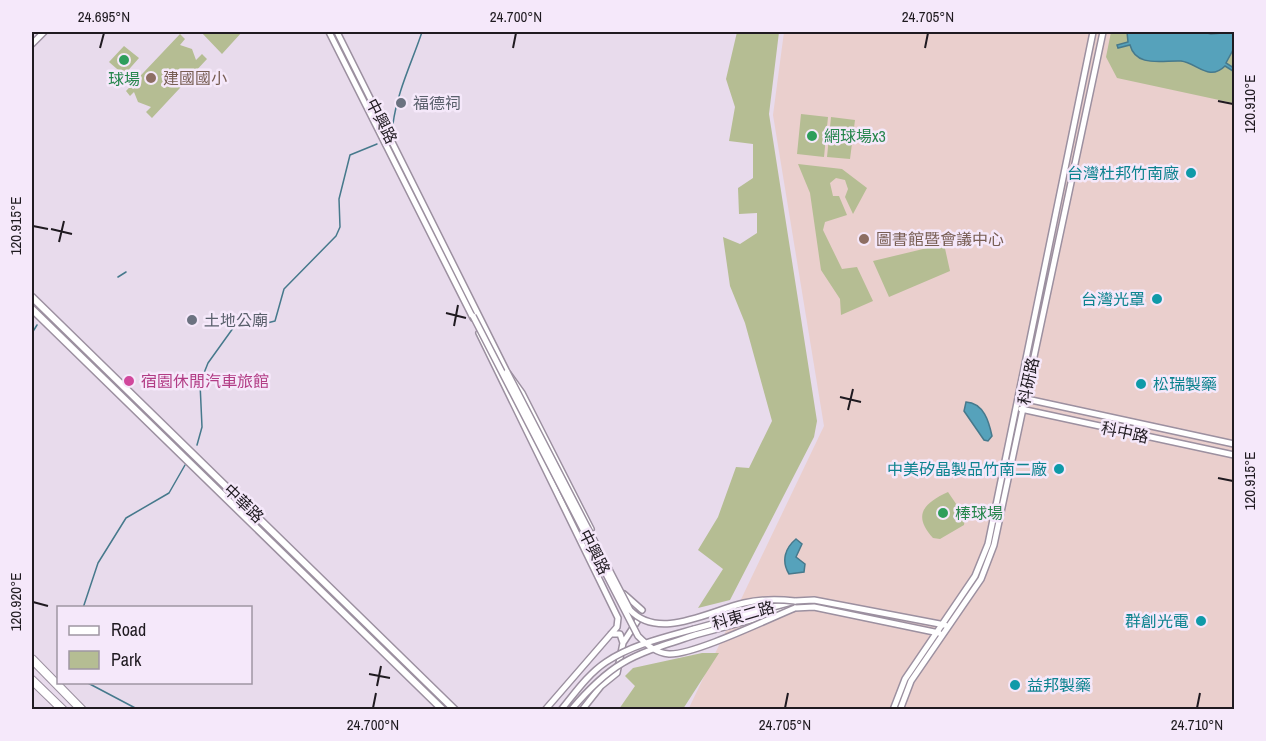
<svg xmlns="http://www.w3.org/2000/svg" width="1266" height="741" font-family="'Archivo Narrow','Noto Sans TC',sans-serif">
<rect width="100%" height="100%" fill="#e8dbec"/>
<path fill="#eacfcd" d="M 784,32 L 1234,32 L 1234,709 L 688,710 L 824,426 L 773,115 Z"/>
<path fill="#b5bd93" d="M 201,32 L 242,32 L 222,54 Z
M 737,32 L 779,32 L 769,114 L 817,421 L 814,437 L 730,600 L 698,608 L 723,569 L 698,550 L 718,517 L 736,467 L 749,468 L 772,421 L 745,323 L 730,286 L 723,237 L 740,244 L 757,233 L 757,213 L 739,214 L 738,188 L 753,178 L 753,144 L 729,141 L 735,107 L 726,79 Z
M 1111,32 L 1234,32 L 1233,103 L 1117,78 L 1106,57 Z
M 180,34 L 185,39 L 180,45 L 192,49 L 196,60 L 202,54 L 207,59 L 152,118 L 146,112 L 151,107 L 138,102 L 134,92 L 130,96 L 126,91 Z
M 124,46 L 139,58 L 124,75 L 109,62 Z
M 801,114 L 828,117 L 824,157 L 797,154 Z
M 831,117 L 855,120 L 850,159 L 827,157 Z
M 798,164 L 842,169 L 867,188 L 853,214 L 845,197 L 848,189 L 845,180 L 836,178 L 830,183 L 833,196 L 839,196 L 847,215 L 825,222 L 823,230 L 842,269 L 857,267 L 873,301 L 841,315 L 840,299 L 821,270 L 810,193 Z
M 944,244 L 950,271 L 889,297 L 873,261 Z
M 948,492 L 965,517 L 964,525 L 940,539 L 933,538 C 912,515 924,503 948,492 Z
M 702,653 L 719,653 L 683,709 L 619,709 L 635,686 L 625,676 L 633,668 Z"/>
<path fill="#56a2bb" stroke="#46798c" stroke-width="1.5" d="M 1127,32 L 1203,32 L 1211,34 L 1234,32 L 1234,48 L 1226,63 L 1234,68 L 1233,71 L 1225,66 C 1209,82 1197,63 1181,61 C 1163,60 1136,68 1130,45 L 1118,48 L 1117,45 L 1128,42 Z
M 966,402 C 984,403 989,422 992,436 L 988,441 L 984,440 L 964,411 Z
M 796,539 L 802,544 L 796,557 L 805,564 L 804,572 L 789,574 C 781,561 785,548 796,539 Z"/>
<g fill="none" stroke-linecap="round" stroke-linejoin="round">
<path stroke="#46798c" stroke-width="1.5" d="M 393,124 C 397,92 412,62 422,32
M 118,277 L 126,272
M 32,333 L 37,325
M 197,445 L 202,427 L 200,383 L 208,363 L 236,324 L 244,319 L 267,323 L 275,321 L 284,289 L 336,236 L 340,227 L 339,199 L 350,155 L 377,144
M 83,608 L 98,563 L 126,518 L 169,493 L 185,465
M 86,682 L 139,710"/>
<defs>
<path id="secondary" d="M 329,32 L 473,318
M 337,32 L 507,372 L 522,393 L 591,529
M 32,44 L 44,32
M 479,333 L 618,618 L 617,627 L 545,710
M 1022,398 L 1234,444
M 1021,409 L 1234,455
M 624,594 L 642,610
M 694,629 L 795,601 L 814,600 L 945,625
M 611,634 L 620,634 L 623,643
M 695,635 L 795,608 L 814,607 L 939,633
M 582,710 L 601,686 L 617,673 L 623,643 L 638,620 L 635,614
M 893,710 L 905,679 L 975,576 L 988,544 L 1093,32
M 900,710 L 911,681 L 981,579 L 994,545 L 1103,32"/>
<path id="primary" d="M 32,297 L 455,710
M 32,309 L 443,710"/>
<path id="highway" d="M 32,659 L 82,710
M 32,680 L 63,710"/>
</defs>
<use href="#secondary" stroke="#9c90a0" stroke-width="8"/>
<use href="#primary" stroke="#9c90a0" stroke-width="9"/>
<use href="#highway" stroke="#9c90a0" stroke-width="10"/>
<use href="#secondary" stroke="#fff" stroke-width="5"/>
<use href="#primary" stroke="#fff" stroke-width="6"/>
<use href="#highway" stroke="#fff" stroke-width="8"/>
<defs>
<path id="secondary-bridge" d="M 473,316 L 638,636 C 647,645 656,653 669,654 C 694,655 768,619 795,608
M 507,372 L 630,610 C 659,641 709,611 744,603 C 761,599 778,599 795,601
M 561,710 C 575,693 588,674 606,662 C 631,645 665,637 694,629
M 571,710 C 614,659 634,655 695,635"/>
</defs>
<use href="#secondary-bridge" stroke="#9c90a0" stroke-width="8" stroke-linecap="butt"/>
<use href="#secondary-bridge" stroke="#fff" stroke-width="5"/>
</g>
<path fill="none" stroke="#1f1a20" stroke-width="2" d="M 100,48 L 104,33M 513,48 L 516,33M 925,48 L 928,33M 1218,101 L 1233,104M 33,226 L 48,229M 51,229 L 72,234M 59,242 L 64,221M 446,313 L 466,318M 454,326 L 458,305M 840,397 L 861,402M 848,410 L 853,389M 1218,478 L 1233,481M 33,602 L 48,606M 369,674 L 390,678M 377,686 L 381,666M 373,708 L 376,693M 785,708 L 788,693M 1197,708 L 1200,693"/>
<g fill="#2e9e5b" stroke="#f5e8fa" stroke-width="2">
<circle cx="124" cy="60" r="6"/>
<circle cx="812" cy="136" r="6"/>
<circle cx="943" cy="513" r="6"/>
</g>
<g fill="#8d6e63" stroke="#f5e8fa" stroke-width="2">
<circle cx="151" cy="78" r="6"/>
<circle cx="864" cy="239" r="6"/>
</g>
<g fill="#6b7280" stroke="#f5e8fa" stroke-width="2">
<circle cx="401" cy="103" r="6"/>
<circle cx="192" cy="320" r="6"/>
</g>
<g fill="#0f9aa8" stroke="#f5e8fa" stroke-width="2">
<circle cx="1191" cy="173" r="6"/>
<circle cx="1157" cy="299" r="6"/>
<circle cx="1141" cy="384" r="6"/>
<circle cx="1059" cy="469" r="6"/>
<circle cx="1201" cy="621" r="6"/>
<circle cx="1015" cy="685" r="6"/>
</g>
<circle fill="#d1479c" stroke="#f5e8fa" stroke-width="2" cx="129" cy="381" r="6"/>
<g text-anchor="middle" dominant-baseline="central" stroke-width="5" stroke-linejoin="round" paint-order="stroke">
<g font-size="16" fill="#785e54" stroke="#f5e8fa" text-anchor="start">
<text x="163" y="78">建國國小</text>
<text x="876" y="239">圖書館暨會議中心</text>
</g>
<g font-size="16" fill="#27864d" stroke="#f5e8fa" text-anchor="start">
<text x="124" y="79" text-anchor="middle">球場</text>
<text x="824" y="136">網球場x3</text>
<text x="955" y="513">棒球場</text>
</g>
<g font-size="16" fill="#5b616d" stroke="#f5e8fa" text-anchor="start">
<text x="413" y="103">福德祠</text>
<text x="204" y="320">土地公廟</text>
</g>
<g font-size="16" fill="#1f1a20" stroke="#f5e8fa">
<text transform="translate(382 121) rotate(63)">中興路</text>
<text transform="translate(1028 381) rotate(-78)">科研路</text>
<text transform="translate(1125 432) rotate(12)">科中路</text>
<text transform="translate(244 503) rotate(44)">中華路</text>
<text transform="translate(595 552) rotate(63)">中興路</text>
<text transform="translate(743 615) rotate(-16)">科東二路</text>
</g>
<g font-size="16" fill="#0d838f" stroke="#f5e8fa" text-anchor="end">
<text x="1179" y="173">台灣杜邦竹南廠</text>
<text x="1145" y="299">台灣光罩</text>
<text x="1153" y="384" text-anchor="start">松瑞製藥</text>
<text x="1047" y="469">中美矽晶製品竹南二廠</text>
<text x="1189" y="621">群創光電</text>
<text x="1027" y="685" text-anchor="start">益邦製藥</text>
</g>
<g font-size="16" fill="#b23c85" stroke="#f5e8fa" text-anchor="start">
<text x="141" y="381">宿園休閒汽車旅館</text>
</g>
</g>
<rect width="1266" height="741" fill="none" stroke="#f5e8fa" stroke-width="66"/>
<rect x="57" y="606" width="195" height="78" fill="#f5e8fa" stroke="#9f96a3" stroke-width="1.5"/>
<rect x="69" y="626" width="30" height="9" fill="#ffffff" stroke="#9f96a3" stroke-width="1.5"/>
<text x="111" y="636" font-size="18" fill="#1f1a20">Road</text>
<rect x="69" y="651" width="30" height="18" fill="#b5bd93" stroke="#9f96a3" stroke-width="1.5"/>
<text x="111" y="666" font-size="18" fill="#1f1a20">Park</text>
<rect x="33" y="33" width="1200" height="675" fill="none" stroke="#1f1a20" stroke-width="2"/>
<g font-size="15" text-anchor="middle" fill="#1f1a20">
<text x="104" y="22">24.695°N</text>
<text x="516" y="22">24.700°N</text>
<text x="928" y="22">24.705°N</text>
<text transform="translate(1250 104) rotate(-90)" y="5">120.910°E</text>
<text transform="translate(16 226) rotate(-90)" y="5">120.915°E</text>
<text transform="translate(1250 481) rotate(-90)" y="5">120.915°E</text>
<text transform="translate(16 602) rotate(-90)" y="5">120.920°E</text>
<text x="373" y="730">24.700°N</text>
<text x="785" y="730">24.705°N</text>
<text x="1197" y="730">24.710°N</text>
</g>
</svg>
